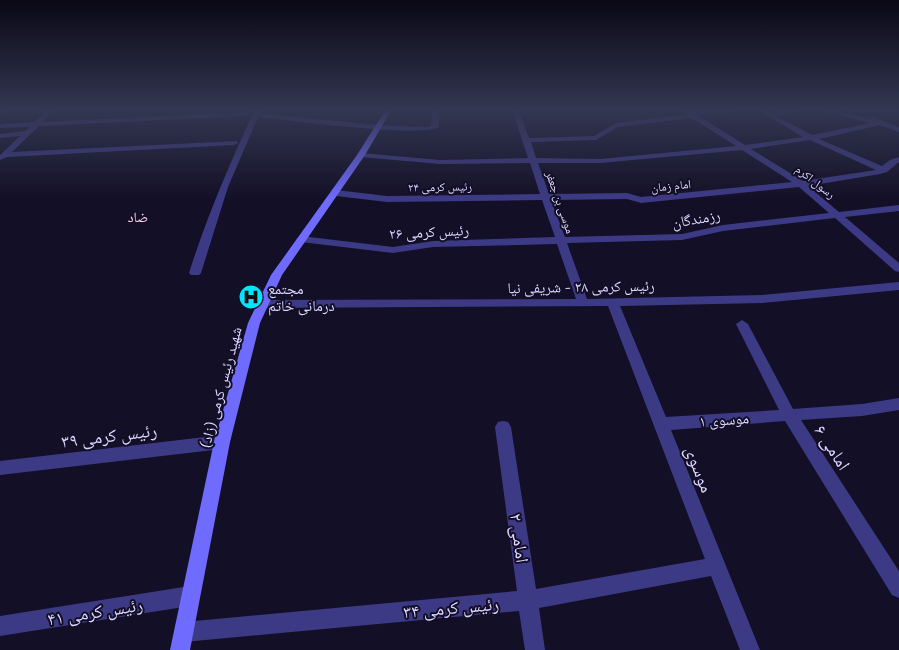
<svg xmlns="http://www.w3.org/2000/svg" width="899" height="650" font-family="'Exo 2','Noto Naskh Arabic',sans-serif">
<rect width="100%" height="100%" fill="#130f26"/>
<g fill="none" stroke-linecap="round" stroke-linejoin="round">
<path fill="#3d3a85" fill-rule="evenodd" d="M 2,109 L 9,109 L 0,115 L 0,110 Z
M 49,109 L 55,109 L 43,122 L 246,112 L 250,114 L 246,116 L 39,126 L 12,152 L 237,141 L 238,143 L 234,145 L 7,157 L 0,160 L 0,155 L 20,136 L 0,138 L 0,134 L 25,131 L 30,127 L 0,128 L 0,124 L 34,122 Z
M 255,109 L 261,109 L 260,113 L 377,125 L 427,127 L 431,126 L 433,109 L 439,109 L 439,127 C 422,138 286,120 258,117 L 228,187 L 201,273 L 199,275 L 191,275 L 189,273 C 207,216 230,163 255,109 Z
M 512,109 L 518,109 L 529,138 L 594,136 L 616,123 L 687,114 L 680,109 L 687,109 L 691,111 L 739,109 L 736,111 L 697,115 L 745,145 L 803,137 L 756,109 L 763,109 L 771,113 L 797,109 L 797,111 L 776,116 L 812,135 L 880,121 L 880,125 L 819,139 L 882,166 L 890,160 L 899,157 L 899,162 L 887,172 L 880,174 L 808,186 L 839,212 L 899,205 L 899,211 L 845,217 L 899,263 L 899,272 L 895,271 L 835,218 L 723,231 L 682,240 L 567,243 L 587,299 L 762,295 L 899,282 L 899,290 L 762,303 L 620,306 L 666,417 L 779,410 L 736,324 L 742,320 L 748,324 L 793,409 L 862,404 L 899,398 L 899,410 L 862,416 L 801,420 L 899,571 L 899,598 L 892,595 L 785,421 L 671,430 L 760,650 L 740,650 L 711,576 L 539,608 L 545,650 L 525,650 L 519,611 L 184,642 L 177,639 L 174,632 L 177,625 L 184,622 L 517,591 L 495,427 L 498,422 L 503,421 L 508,422 L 511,427 L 536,589 L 705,559 L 608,306 L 264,308 L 258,304 L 264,300 L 576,299 L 557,244 L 433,247 L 393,253 L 301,242 L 296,239 L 301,236 L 393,247 L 433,241 L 555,237 L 542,200 L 387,202 L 336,196 L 331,193 L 336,190 L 387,196 L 540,194 L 530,163 L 440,164 L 361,157 L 357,155 L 361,153 L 440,160 L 528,158 ZM 692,118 L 736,146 L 600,159 L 536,158 L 531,142 L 596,140 L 618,127 ZM 810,140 L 876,170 L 803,181 L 751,149 ZM 742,150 L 792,182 L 641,197 L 627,193 L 549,194 L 538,163 L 600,163 ZM 799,187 L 829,213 L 723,225 L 682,234 L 565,237 L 551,200 L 627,199 L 641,203 Z
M 853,109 L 899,109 L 899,111 L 855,112 L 853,111 Z
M 222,435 L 227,437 L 230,442 L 227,447 L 222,449 L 0,475 L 0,461 Z
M 190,586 L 197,589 L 200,596 L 197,603 L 190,606 L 0,636 L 0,616 Z"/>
<path fill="#3d3a85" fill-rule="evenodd" d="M 815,109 L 825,109 L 867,118 L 873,117 L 899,127 L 899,132 L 879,125 Z"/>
<path fill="#6f6bff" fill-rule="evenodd" d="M 386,109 L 392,109 L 365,155 L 282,275 L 260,323 L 230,442 L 190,650 L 170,650 L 214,442 L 248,323 L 271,275 L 357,155 Z"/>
</g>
<linearGradient id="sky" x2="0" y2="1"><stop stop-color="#0a0815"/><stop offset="0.55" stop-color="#333752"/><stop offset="1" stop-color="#333752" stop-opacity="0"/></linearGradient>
<rect width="899" height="200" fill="url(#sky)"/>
<defs>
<symbol id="hospital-disc" viewBox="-11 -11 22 22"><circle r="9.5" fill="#00e5ff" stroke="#130f26"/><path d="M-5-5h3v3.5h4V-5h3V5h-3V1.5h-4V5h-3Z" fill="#111"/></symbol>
</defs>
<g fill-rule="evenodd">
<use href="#hospital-disc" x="237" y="283" width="28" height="28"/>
</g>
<g text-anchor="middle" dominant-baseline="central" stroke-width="4" stroke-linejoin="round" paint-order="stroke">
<g font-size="12" fill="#d9d4ff" stroke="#130f26">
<text transform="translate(816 181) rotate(38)">رسول اکرم</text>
<text transform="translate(671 185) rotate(-6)">امام زمان</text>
<text transform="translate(440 186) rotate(-1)">رئیس کرمی ۲۴</text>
<text transform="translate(561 202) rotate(71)">موسی بن جعفر</text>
</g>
<g font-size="14" fill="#ffd6f0" stroke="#130f26">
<text x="138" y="216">ضاد</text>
</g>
<g font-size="15" fill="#d9d4ff" stroke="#130f26">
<text transform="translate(696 218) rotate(-10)">رزمندگان</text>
<text transform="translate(429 231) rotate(-3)">رئیس کرمی ۲۶</text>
<text transform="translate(581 286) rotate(-1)">رئیس کرمی ۲۸ - شریفی نیا</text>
<text transform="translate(220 387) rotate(-75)">شهید رئیس کرمی (زاد)</text>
<text transform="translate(724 419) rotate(-4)">موسوی ۱</text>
</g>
<g font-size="15" fill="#d9d4ff" stroke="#130f26" text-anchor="start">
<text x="268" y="288">مجتمع<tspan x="268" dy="17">درمانی خاتم</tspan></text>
</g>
<g font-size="18" fill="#d9d4ff" stroke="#130f26">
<text transform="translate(109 435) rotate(-7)">رئیس کرمی ۳۹</text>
<text transform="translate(833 447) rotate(57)">امامی ۶</text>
<text transform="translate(700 469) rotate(69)">موسوی</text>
<text transform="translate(520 538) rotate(82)">امامی ۲</text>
<text transform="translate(451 607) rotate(-5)">رئیس کرمی ۳۴</text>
<text transform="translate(95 611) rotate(-9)">رئیس کرمی ۴۱</text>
</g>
</g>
</svg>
